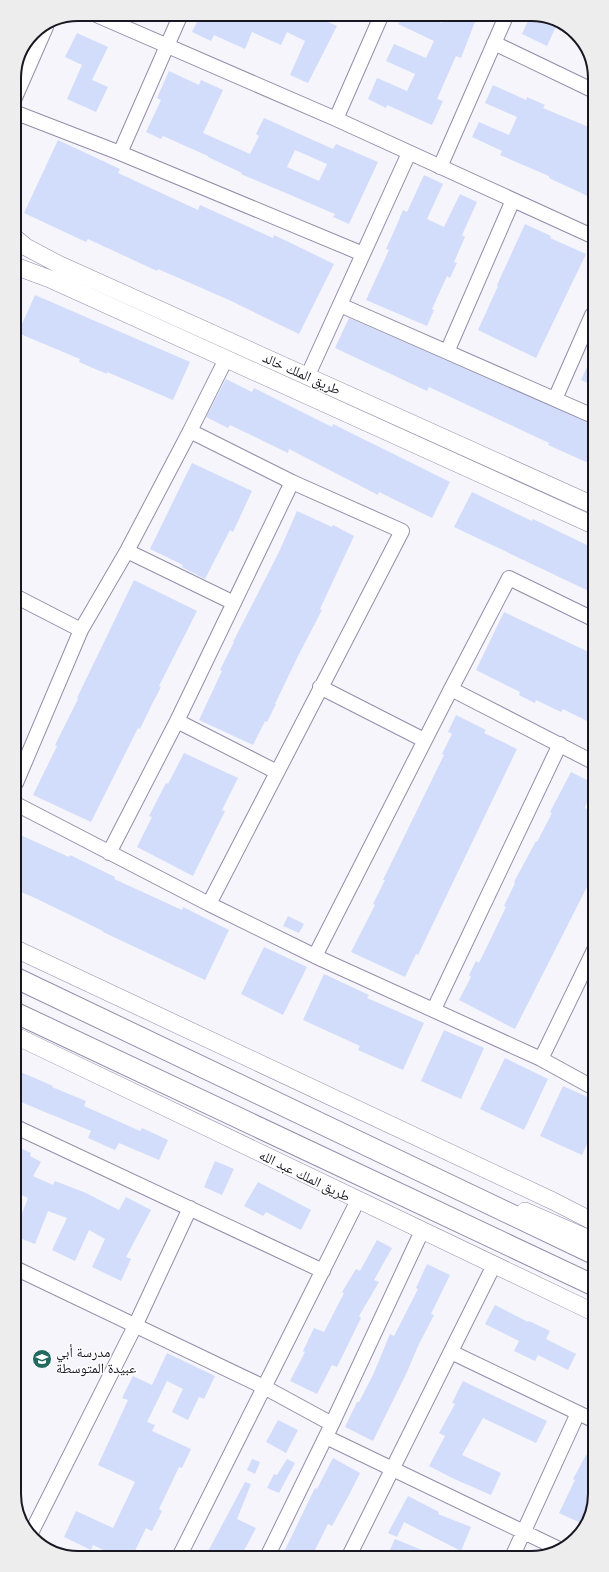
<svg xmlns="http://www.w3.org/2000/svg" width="609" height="1572" font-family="'Open Sans','Noto Naskh Arabic',sans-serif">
<rect width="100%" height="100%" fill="#f5f5fb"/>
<path fill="#d2ddfb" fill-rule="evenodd" d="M 201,14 L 311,14 L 337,26 L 308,83 L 290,75 L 305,41 L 287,32 L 281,45 L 252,32 L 245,49 L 214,35 L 211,41 L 192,32 Z
M 402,14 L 422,14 L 442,23 L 446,14 L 478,14 L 461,58 L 456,56 L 437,99 L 443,101 L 432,125 L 387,105 L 386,108 L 368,99 L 377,78 L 407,91 L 415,74 L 386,61 L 394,44 L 426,58 L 434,41 L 398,24 Z
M 531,14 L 536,14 L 558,22 L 547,46 L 522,34 Z
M 77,33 L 108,47 L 92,80 L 108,87 L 96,112 L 67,99 L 82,65 L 65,57 Z
M 169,71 L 199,85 L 201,80 L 223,90 L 203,133 L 250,154 L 259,136 L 256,134 L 264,118 L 333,149 L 336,144 L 378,162 L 349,224 L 333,217 L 335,214 L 241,174 L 242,173 L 208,157 L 208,156 L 163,136 L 161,139 L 146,132 L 161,100 L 157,98 ZM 295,150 L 327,164 L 319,181 L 287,167 Z
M 493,85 L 526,100 L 527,97 L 545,105 L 543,108 L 591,128 L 592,198 L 549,178 L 549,176 L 500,155 L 502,151 L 472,137 L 479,122 L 509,135 L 517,117 L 485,103 Z
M 58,140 L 120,169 L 118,173 L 198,210 L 200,205 L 273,238 L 274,235 L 334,264 L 299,334 L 229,300 L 158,269 L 157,271 L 88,239 L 86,242 L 24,213 Z
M 424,175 L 443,184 L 427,219 L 444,227 L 460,194 L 477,202 L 462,235 L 465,237 L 454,262 L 457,263 L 450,278 L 447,276 L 432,309 L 434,310 L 427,326 L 366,300 L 389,250 L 386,249 L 396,227 L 403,210 L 407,212 Z
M 525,224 L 551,236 L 550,238 L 586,254 L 536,358 L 478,330 L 498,286 L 497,285 Z
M 35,295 L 190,362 L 173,400 L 107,372 L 107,374 L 79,362 L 80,359 L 18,333 Z
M 349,318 L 593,424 L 593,465 L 548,445 L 549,443 L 429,387 L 427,391 L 335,348 Z
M 592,356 L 592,385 L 581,380 Z
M 226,379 L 252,392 L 254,388 L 332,427 L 333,424 L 450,482 L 432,518 L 379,492 L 378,495 L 289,449 L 288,453 L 230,425 L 228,428 L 206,417 Z
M 192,463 L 252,491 L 233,532 L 230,530 L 205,579 L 182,567 L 183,565 L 150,549 Z
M 472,492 L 532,521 L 533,519 L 593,548 L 593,593 L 454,527 Z
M 297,511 L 332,527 L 333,525 L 354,536 L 320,609 L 322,610 L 298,656 L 275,704 L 276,704 L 267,722 L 265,721 L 253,745 L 199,720 L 222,671 L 220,670 L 234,642 L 233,642 L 279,552 Z
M 134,580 L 197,611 L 159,686 L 161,687 L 152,704 L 140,729 L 138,728 L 91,822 L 33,795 L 57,746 L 55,745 L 78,699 L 77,698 Z
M 504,612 L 593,654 L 593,713 L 589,722 L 563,709 L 561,712 L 536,700 L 535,703 L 519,695 L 520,692 L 476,670 Z
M 456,715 L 486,730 L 484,733 L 517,749 L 418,955 L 416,954 L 405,977 L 351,952 L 375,905 L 373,904 L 385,880 L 383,880 L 444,755 L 442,754 L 452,734 L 448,732 Z
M 184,753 L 238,778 L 222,810 L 225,811 L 193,876 L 137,847 L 152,817 L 149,816 L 166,783 L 168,784 Z
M 571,772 L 593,783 L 593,789 L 585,807 L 585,808 L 593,812 L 594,873 L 515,1029 L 459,1000 L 471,977 L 469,975 L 476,961 L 479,963 L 494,932 L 506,907 L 504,906 L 515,883 L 514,882 L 536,841 L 537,842 L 552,813 L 550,812 Z
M 16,833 L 69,857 L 70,855 L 115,877 L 114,879 L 182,910 L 183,907 L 229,930 L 205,980 L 103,932 L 103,931 L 33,897 L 16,890 Z
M 288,916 L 304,924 L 299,933 L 283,926 Z
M 264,947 L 307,967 L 283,1015 L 241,994 Z
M 324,974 L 369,995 L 367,998 L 424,1023 L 403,1070 L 358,1050 L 360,1046 L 303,1020 Z
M 444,1030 L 484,1048 L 461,1099 L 421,1081 Z
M 505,1058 L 548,1079 L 524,1130 L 480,1109 Z
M 16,1070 L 53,1086 L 52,1087 L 86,1101 L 84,1106 L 140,1131 L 142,1128 L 168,1140 L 159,1160 L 119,1143 L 115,1150 L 88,1138 L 91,1131 L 16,1100 Z
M 563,1086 L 594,1100 L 594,1128 L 582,1155 L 540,1136 Z
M 16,1146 L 31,1153 L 30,1156 L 41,1162 L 33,1176 L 53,1185 L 55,1181 L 86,1193 L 119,1210 L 126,1197 L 151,1210 L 126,1257 L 131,1259 L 121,1281 L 92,1267 L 105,1239 L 89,1230 L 75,1261 L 52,1250 L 67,1218 L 48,1211 L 35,1244 L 17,1237 L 17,1226 L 28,1198 L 17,1193 Z
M 215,1161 L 234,1169 L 222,1195 L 204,1187 Z
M 258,1182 L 311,1210 L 301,1230 L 266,1212 L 263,1216 L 244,1206 Z
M 377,1240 L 392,1248 L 374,1280 L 379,1282 L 359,1316 L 361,1318 L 337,1367 L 332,1365 L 317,1394 L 290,1381 L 305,1352 L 303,1351 L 314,1328 L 324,1332 L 344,1293 L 342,1292 L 356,1269 L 360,1271 Z
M 427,1264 L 450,1275 L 431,1314 L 434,1315 L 418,1346 L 407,1372 L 373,1441 L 345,1427 L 357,1402 L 359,1402 L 373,1375 L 390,1334 L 394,1336 L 418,1289 L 416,1288 Z
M 495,1305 L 528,1322 L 529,1321 L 550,1331 L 546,1339 L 576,1354 L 568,1370 L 538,1355 L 535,1361 L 514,1351 L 519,1341 L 485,1324 Z
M 167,1353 L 215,1376 L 204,1399 L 199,1397 L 188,1420 L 172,1412 L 183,1389 L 167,1381 L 147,1422 L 155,1425 L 152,1431 L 191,1449 L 182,1468 L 179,1467 L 159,1509 L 162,1511 L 152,1531 L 146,1528 L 132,1557 L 120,1558 L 93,1545 L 91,1550 L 64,1537 L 76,1511 L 113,1528 L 135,1482 L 98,1465 L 128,1400 L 122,1398 L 133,1376 L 152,1385 Z
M 463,1381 L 547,1421 L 536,1443 L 483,1418 L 462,1455 L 501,1473 L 491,1495 L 452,1478 L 429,1466 L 445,1436 L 439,1433 L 455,1404 L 452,1403 Z
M 278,1420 L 298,1430 L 286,1453 L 266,1442 Z
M 586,1455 L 595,1459 L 595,1495 L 585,1525 L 559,1513 L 575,1480 L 573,1479 Z
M 333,1458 L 360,1473 L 350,1493 L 332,1526 L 328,1524 L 312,1556 L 282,1556 L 315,1488 L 317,1489 Z
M 252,1459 L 260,1462 L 255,1474 L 247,1470 Z
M 287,1459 L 295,1463 L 279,1493 L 267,1488 L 274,1474 L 277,1475 Z
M 245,1482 L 251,1484 L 237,1519 L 256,1528 L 246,1547 L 240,1557 L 205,1557 Z
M 408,1496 L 439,1512 L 438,1514 L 471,1527 L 461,1551 L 404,1522 L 397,1537 L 388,1533 Z
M 395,1539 L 434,1555 L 387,1556 Z"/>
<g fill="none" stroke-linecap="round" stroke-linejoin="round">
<defs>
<path id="minor" d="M 94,14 L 336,119 L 592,236
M 494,43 L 592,90
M 14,100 L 46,27
M 14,112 L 120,153 L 363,254
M 336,119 L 382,14
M 120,153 L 181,14
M 440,167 L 507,14
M 340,305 L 593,416
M 447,352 L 513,200
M 308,375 L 409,153
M 555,399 L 592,315
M 190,431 L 226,359
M 127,551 L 234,603
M 15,596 L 81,630
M 320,687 L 424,740
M 451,689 L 509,578 L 593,619
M 177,721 L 277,772
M 16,783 L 81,630 L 127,551 L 190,431 L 292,482 L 402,531 L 209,904 L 16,804
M 109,853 L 177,721 L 292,482
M 209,904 L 321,959 L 541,1059 L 594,1088
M 315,956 L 451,689 L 593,762
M 434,1009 L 560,744
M 541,1059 L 594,950
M 16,1127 L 323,1271
M 17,1269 L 264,1387 L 332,1424
M 451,1352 L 595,1421
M 326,1437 L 559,1549
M 31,1533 L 135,1326 L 190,1208
M 513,1555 L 578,1413
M 349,1556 L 494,1265
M 179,1557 L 358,1200
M 267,1557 L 332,1424 L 422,1231"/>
<path id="major" d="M 14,237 L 26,247 L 58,264 L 593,505
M 15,266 L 50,279 L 593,525
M 16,949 L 553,1201 L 594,1222
M 16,1036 L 595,1313
M 525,1211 L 594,1241"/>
<path id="highway" d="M 16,978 L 594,1254
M 16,1013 L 595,1286"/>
</defs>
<use href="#minor" stroke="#928eaa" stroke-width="16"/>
<use href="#major" stroke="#928eaa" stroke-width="18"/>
<use href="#highway" stroke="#928eaa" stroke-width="22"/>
<use href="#minor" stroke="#fff" stroke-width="14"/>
<use href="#major" stroke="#fff" stroke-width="17"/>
<use href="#highway" stroke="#fff" stroke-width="20"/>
</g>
<defs>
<symbol id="school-disc" viewBox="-11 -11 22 22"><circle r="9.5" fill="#226a60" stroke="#fff"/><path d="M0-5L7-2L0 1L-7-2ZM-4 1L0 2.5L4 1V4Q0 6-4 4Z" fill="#fff"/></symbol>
</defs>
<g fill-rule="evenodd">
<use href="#school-disc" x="31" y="1348" width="22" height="22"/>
</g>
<g text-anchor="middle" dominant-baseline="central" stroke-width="3" stroke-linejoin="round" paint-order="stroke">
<g font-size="14" fill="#191822" stroke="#fff">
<text transform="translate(302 373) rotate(24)">طريق الملك خالد</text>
<text transform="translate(305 1175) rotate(26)">طريق الملك عبد الله</text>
</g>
<g font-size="14" fill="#191822" stroke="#fff" text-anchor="start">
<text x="56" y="1351">مدرسة أبي<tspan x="56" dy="16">عبيدة المتوسطة</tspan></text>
</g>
</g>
<path d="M0 0H609V1572H0ZM78 21H531A57 57 0 0 1 588 78V1494A57 57 0 0 1 531 1551H78A57 57 0 0 1 21 1494V78A57 57 0 0 1 78 21Z" fill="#ededed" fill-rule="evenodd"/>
<path fill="none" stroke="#191822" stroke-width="2" d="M78 21H531A57 57 0 0 1 588 78V1494A57 57 0 0 1 531 1551H78A57 57 0 0 1 21 1494V78A57 57 0 0 1 78 21Z"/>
</svg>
